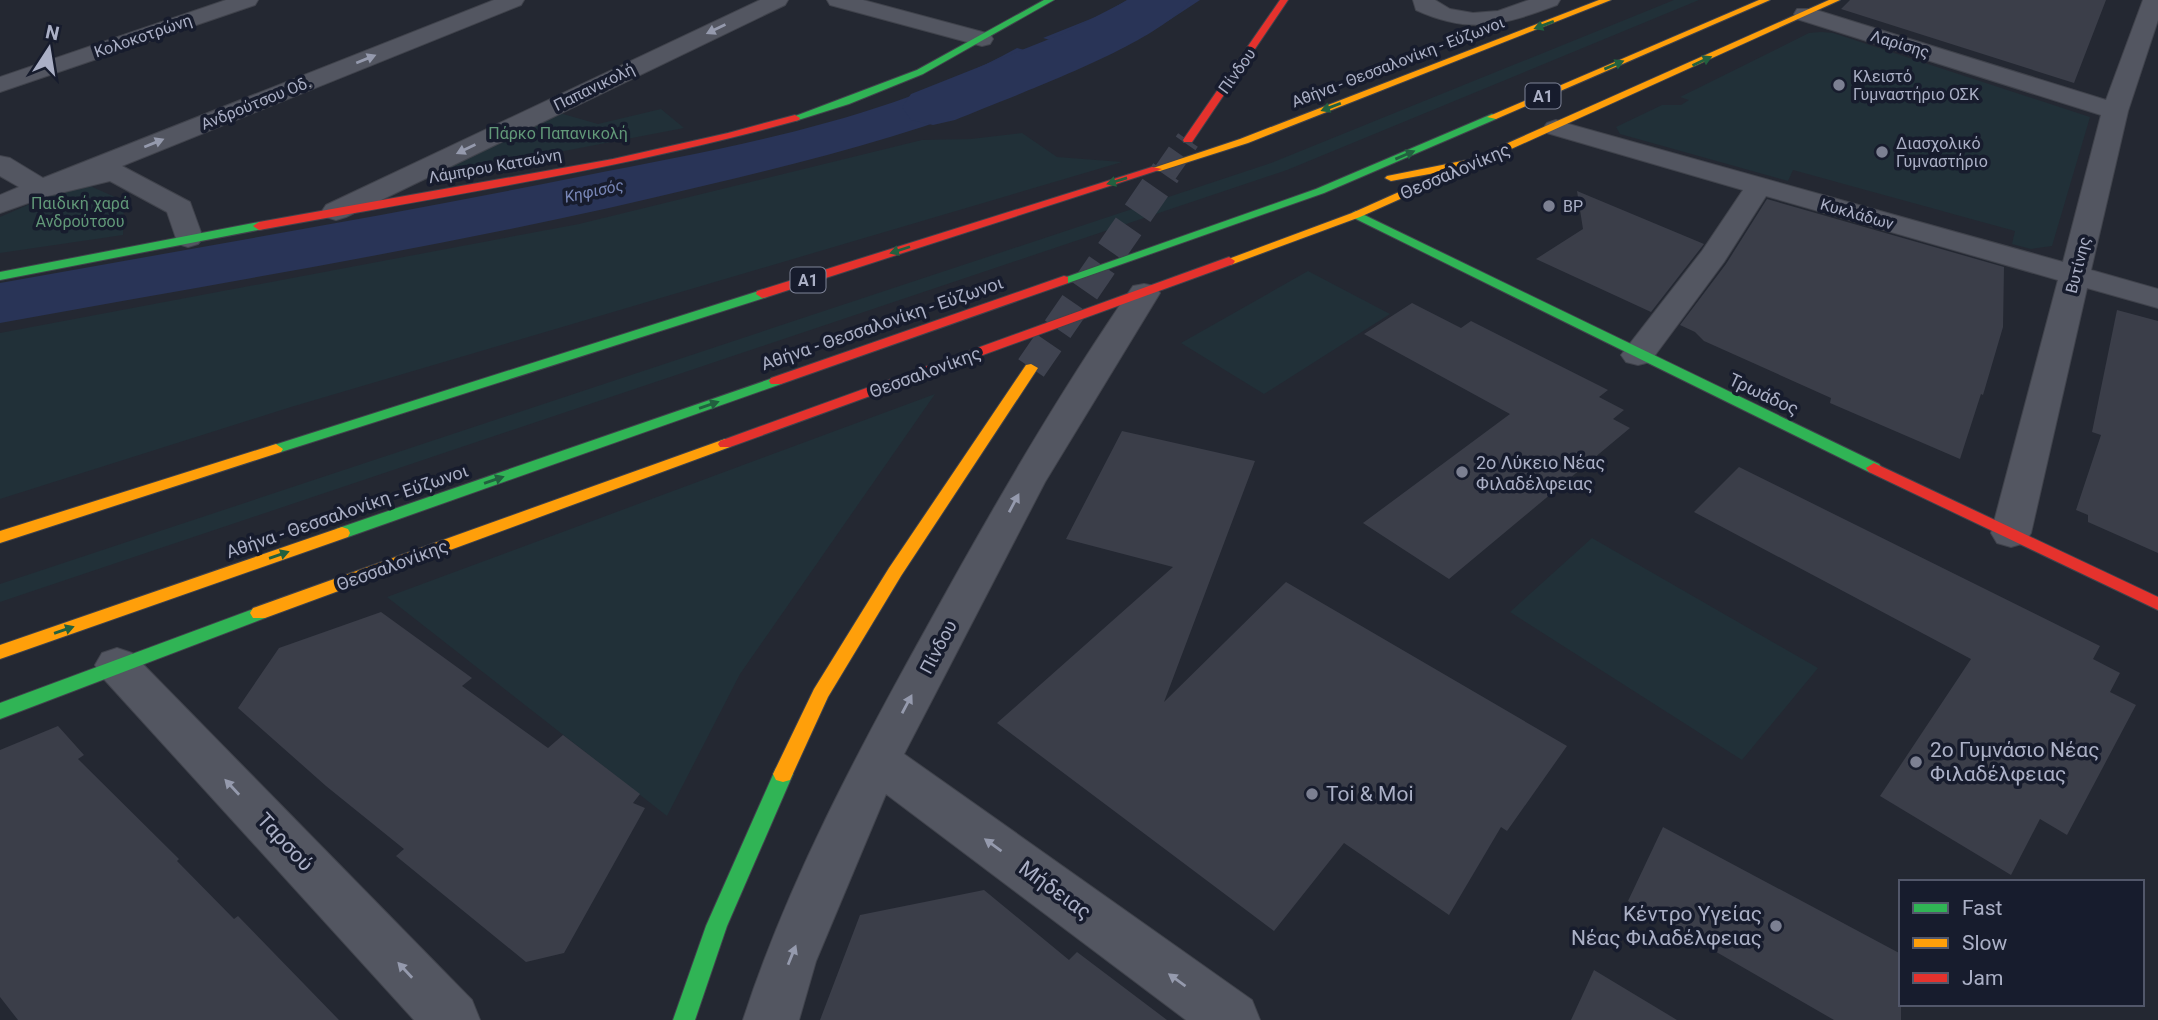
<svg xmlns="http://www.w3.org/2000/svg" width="2158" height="1020" font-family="Roboto,sans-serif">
<rect width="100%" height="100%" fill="#242832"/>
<path fill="#213038" d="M 1674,0 L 1699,0 L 1287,170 L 0,602 L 0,584 L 1271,163 Z
M 1821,32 L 1833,33 L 2090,117 L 2052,246 L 2031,249 L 2012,244 L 2015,231 L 1793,170 L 1788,181 L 1620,134 L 1616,127 L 1662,105 L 1681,105 L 1689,100 L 1680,97 L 1809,33 Z
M 661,109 L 684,128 L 418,179 L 556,112 L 598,124 Z
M 1022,133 L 1057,157 L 1122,162 L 291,407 L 0,499 L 0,333 L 579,224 L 922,140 L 971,139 Z
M 81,182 L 124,201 L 123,235 L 0,253 L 0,217 Z
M 1308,271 L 1390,314 L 1264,394 L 1181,343 Z
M 935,394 L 740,674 L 667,816 L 387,597 Z
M 1592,538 L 1818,668 L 1742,760 L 1510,612 Z"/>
<path fill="#293457" d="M 1127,0 L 1200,0 L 1168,21 L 1100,54 L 1043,38 L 1103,14 Z
M 1017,48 L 1077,64 C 960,123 834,155 707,185 C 474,242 236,280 0,323 L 0,283 C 195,248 389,215 583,176 C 729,147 886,121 1017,48 Z"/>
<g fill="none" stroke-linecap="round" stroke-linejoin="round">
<path fill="#293457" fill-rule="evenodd" d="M 1128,0 L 1190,0 C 1160,44 1009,97 955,120 L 933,125 L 911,120 L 902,107 L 911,94 L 1062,34 Z"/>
</g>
<path fill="#3b3e49" d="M 1850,0 L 2106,0 L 2074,83 L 1841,9 Z
M 1577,191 L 1704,244 L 1651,312 L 1536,259 L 1583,229 Z
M 1767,199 L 2004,267 L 2003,327 L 1983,395 L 1981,394 L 1960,459 L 1830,403 L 1831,398 L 1704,341 L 1695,332 L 1680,325 L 1726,264 Z
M 1412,303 L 1461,328 L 1471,321 L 1608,390 L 1599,397 L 1624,410 L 1613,419 L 1630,428 L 1449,579 L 1363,523 L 1510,414 L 1364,334 Z
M 2117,310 L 2158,321 L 2158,553 L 2088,522 L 2088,515 L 2076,510 L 2101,435 L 2092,432 Z
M 1122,431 L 1255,461 L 1164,702 L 1286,582 L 1567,746 L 1507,831 L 1501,827 L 1449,915 L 1344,843 L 1274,931 L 997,723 L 1173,567 L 1066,539 Z
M 1739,467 L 2100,646 L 2093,659 L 2120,673 L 2110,692 L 2136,705 L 2067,835 L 2040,819 L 2011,875 L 1880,796 L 1971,659 L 1694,512 Z
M 381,612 L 472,678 L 462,686 L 548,748 L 563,735 L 640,794 L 633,803 L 645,808 L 564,953 L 526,962 L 396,856 L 404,849 L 326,786 L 238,708 L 279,648 Z
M 58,726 L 84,755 L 78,759 L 179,859 L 177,861 L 234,919 L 238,916 L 339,1020 L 18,1020 L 0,997 L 0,750 Z
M 1663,827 L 1901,954 L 1901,1020 L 1834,1020 L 1628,901 Z
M 984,890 L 1069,960 L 1077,952 L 1167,1020 L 820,1020 L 860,915 Z
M 1594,970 L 1677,1020 L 1571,1020 Z"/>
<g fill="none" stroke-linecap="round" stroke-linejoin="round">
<path stroke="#3f4350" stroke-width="24" stroke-dasharray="24 12" stroke-linecap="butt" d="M 1165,173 L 1188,140"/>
<path stroke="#3f4350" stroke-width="31" stroke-dasharray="31 16" stroke-linecap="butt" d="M 1031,368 L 1166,172"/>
<defs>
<path id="street" d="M 226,0 L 258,0 L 255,5 L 0,92 L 0,77 Z
M 494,0 L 524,0 L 521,5 L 122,166 L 190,202 L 203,238 L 198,244 L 188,247 L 178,244 L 167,212 L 110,181 L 48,196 L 0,213 L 0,195 L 19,187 L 0,176 L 0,156 L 10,158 L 43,178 Z
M 760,0 L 788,0 L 785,5 L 346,217 L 336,220 L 326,217 L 322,211 L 326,205 Z
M 827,0 L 863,0 L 990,34 L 993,39 L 990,44 L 982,46 L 830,5 Z
M 1413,0 L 1435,0 L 1450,9 L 1473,13 L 1498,11 L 1529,0 L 1560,0 L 1557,5 C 1503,25 1471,35 1416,10 Z
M 2143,0 L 2158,0 L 2158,20 L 2128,111 L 2091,270 L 2158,289 L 2158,308 L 2087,288 L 2031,533 L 2025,543 L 2011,547 L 1997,543 L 1991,533 L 2058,280 L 1766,196 L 1724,262 L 1650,362 L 1638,365 L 1626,362 L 1621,355 L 1702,251 L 1743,190 L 1547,133 L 1543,128 L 1547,123 L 1556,120 L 1565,123 L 2063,262 L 2101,115 L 1797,19 L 1794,14 L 1797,9 L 1813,9 L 2106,100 Z
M 1144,284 L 1155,286 L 1160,293 L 1045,482 L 904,754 L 1252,1000 L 1260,1020 L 1186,1020 L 886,794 L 816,961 L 799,1020 L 743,1020 C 788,882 857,753 927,627 C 991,511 1057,396 1133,286 Z
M 117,648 L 132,653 L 472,1000 L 480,1020 L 414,1020 L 102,677 L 95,665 L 102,653 Z"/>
<path id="fast" d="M 1044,0 L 1054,0 L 923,74 L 849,104 L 795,121 L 790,118 L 917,70 Z
M 1492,114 L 1497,117 L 1496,119 L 1324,193 L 1068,283 L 1060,283 L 1058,280 L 1316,189 Z
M 1356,211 L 1879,464 L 1882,468 L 1874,473 L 1869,472 L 1352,217 L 1352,213 Z
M 259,222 L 265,226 L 263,229 L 0,280 L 0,272 Z
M 762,290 L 768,294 L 767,297 L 281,452 L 271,452 L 269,449 L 271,446 Z
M 776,377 L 781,378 L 783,381 L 781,384 L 348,537 L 336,537 L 334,533 L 336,529 Z
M 259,607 L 265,608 L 268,613 L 265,618 L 0,719 L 0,703 Z
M 783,766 L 790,768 L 793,774 L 727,926 L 695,1020 L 673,1020 L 706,926 L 776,768 Z"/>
<path id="slow" d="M 1599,0 L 1611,0 L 1248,143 L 1160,171 L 1150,169 L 1240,139 Z
M 1759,0 L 1770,0 L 1496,119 L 1487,117 Z
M 1829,0 L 1840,0 L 1489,159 L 1488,162 L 1478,164 L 1360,217 L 1233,264 L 1229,265 L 1223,261 L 1352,213 L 1446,171 L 1391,181 L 1385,178 L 1387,176 L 1472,159 Z
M 1031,364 L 1038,368 L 901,576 L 828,697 L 790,780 L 783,782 L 776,780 L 773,774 L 814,689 L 889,568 L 1026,365 Z
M 725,439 L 730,441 L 732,444 L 730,447 L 265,618 L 253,618 L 250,613 L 253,608 Z
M 276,444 L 283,449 L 281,452 L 0,543 L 0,531 Z
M 342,527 L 348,529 L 350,533 L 348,537 L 0,659 L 0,645 Z"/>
<path id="jam" d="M 1280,0 L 1288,0 L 1192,142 L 1184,142 L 1183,140 Z
M 795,115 L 800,118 L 799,120 C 622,169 440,197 259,230 L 253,226 L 259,222 L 613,159 L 728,133 Z
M 1152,167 L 1162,169 L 767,297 L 762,298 L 756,294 L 757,291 Z
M 1229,257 L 1235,261 L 1233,264 L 730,447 L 720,447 L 718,444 L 720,441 Z
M 1064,276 L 1068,277 L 1068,283 L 781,384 L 771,384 L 769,381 L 771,378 Z
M 1874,463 L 2158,597 L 2158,610 L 1869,472 L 1866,468 Z"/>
</defs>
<use href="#street" stroke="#40434c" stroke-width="2"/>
<use href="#fast" stroke="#40434c" stroke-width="2"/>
<use href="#slow" stroke="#40434c" stroke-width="2"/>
<use href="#jam" stroke="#40434c" stroke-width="2"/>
<use href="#street" fill="#535661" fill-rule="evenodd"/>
<use href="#fast" fill="#30b455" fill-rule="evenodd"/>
<use href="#slow" fill="#ff9f0a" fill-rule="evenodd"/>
<use href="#jam" fill="#e5322d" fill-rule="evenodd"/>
</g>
<defs><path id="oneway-solid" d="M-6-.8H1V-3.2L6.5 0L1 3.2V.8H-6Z" transform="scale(1.75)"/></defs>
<g fill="#22603f">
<use href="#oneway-solid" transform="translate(1544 25) rotate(159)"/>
<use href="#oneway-solid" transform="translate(1702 61) rotate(-25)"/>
<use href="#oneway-solid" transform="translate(1614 65) rotate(-23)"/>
<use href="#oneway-solid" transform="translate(1331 107) rotate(159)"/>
<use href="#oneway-solid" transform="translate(1405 155) rotate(-23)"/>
<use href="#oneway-solid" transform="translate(1117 181) rotate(163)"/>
<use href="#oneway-solid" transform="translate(900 250) rotate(162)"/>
<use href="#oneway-solid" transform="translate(709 405) rotate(-19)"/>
<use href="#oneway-solid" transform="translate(494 480) rotate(-19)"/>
<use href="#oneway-solid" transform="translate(279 555) rotate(-19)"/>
<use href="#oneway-solid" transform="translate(64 630) rotate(-19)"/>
</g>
<g fill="#959aad">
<use href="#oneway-solid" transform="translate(716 29) rotate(154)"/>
<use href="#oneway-solid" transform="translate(366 59) rotate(-22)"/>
<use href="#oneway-solid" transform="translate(154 143) rotate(-22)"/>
<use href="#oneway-solid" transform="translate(466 149) rotate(154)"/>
<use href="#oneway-solid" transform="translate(1014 503) rotate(-62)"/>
<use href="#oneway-solid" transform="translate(907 704) rotate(-62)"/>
<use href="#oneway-solid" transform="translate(232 787) rotate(-133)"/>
<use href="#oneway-solid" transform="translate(993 845) rotate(-144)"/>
<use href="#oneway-solid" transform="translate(792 955) rotate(-68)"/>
<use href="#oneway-solid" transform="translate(405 970) rotate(-133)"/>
<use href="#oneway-solid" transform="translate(1177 980) rotate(-144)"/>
</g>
<g fill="#7c8092" stroke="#171c2d" stroke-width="2.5">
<circle cx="1839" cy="85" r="7"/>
<circle cx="1882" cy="152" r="7"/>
<circle cx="1549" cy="206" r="7"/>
<circle cx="1462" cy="472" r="7"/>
<circle cx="1916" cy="762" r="7"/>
<circle cx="1312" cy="794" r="7"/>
<circle cx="1776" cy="926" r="7"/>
</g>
<g text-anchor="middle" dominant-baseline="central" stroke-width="7" stroke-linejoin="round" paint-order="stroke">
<g font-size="16" fill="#abb0c6" stroke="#171c2d">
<text transform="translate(143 36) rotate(-19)">Κολοκοτρώνη</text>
<text transform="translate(1900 44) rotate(17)">Λαρίσης</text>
<text transform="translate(1398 62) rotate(-21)">Αθήνα - Θεσσαλονίκη - Εύζωνοι</text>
<text transform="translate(1237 71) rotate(-54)">Πίνδου</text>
<text transform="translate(594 87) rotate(-26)">Παπανικολή</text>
<text transform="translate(256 103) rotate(-22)">Ανδρούτσου Οδ.</text>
<text transform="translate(495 166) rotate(-10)">Λάμπρου Κατσώνη</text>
<text transform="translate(1857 214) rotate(16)">Κυκλάδων</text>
<text transform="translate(2078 265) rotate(-76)">Βυτίνης</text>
</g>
<g font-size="16" fill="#abb0c6" stroke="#171c2d" text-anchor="start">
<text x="1853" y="76">Κλειστό<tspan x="1853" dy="18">Γυμναστήριο ΟΣΚ</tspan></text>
<text x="1896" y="143">Διασχολικό<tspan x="1896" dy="18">Γυμναστήριο</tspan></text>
<text x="1563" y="206">BP</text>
</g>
<g fill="#171c2d" stroke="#7f8498" stroke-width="2">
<rect x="1525.5" y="83.5" width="35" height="25" rx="5"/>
<rect x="790.5" y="267.5" width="35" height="25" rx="5"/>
</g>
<g font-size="16" font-weight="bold" fill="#abb0c6">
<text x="1543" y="96">Α1</text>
<text x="808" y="280">Α1</text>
</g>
<g font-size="16" fill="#619878" stroke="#171c2d">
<text x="558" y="133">Πάρκο Παπανικολή</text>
<text x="80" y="203">Παιδική χαρά<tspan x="80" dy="18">Ανδρούτσου</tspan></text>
</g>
<g font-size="16" font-style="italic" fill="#7886b6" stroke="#171c2d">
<text transform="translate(594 191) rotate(-12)">Κηφισός</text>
</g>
<g font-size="18" fill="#abb0c6" stroke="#171c2d">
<text transform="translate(1455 171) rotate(-23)">Θεσσαλονίκης</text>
<text transform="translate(882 323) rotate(-19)">Αθήνα - Θεσσαλονίκη - Εύζωνοι</text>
<text transform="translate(925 372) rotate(-20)">Θεσσαλονίκης</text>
<text transform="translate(1764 394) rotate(25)">Τρωάδος</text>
<text transform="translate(347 511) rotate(-19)">Αθήνα - Θεσσαλονίκη - Εύζωνοι</text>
<text transform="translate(392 565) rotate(-20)">Θεσσαλονίκης</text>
<text transform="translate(938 647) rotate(-62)">Πίνδου</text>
</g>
<g font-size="18" fill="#abb0c6" stroke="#171c2d" text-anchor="start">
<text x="1476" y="462">2ο Λύκειο Νέας<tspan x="1476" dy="21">Φιλαδέλφειας</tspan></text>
</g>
<g font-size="21" fill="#abb0c6" stroke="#171c2d" text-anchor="start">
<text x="1930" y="750">2ο Γυμνάσιο Νέας<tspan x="1930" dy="24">Φιλαδέλφειας</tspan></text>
<text x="1326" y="794">Toi &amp; Moi</text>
<text x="1762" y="914" text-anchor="end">Κέντρο Υγείας<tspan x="1762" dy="24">Νέας Φιλαδέλφειας</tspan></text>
</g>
<g font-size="21" fill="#abb0c6" stroke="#171c2d">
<text transform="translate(285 842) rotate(47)">Ταρσού</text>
<text transform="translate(1055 890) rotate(36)">Μήδειας</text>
</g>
</g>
<rect x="1899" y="880" width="245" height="126" fill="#171c2d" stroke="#52576a" stroke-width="2"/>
<rect x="1913" y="903" width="35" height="10" fill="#30b455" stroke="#52576a" stroke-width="2"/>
<text x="1962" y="915" font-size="21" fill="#abb0c6">Fast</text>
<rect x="1913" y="938" width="35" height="10" fill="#ff9f0a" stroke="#52576a" stroke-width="2"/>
<text x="1962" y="950" font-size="21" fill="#abb0c6">Slow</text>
<rect x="1913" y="973" width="35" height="10" fill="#e5322d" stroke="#52576a" stroke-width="2"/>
<text x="1962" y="985" font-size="21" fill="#abb0c6">Jam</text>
<g transform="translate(49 49) rotate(12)" stroke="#171c2d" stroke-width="5" paint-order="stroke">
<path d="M0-5L12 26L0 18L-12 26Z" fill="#abb0c6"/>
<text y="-10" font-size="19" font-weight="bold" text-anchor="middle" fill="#abb0c6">N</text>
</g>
</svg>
